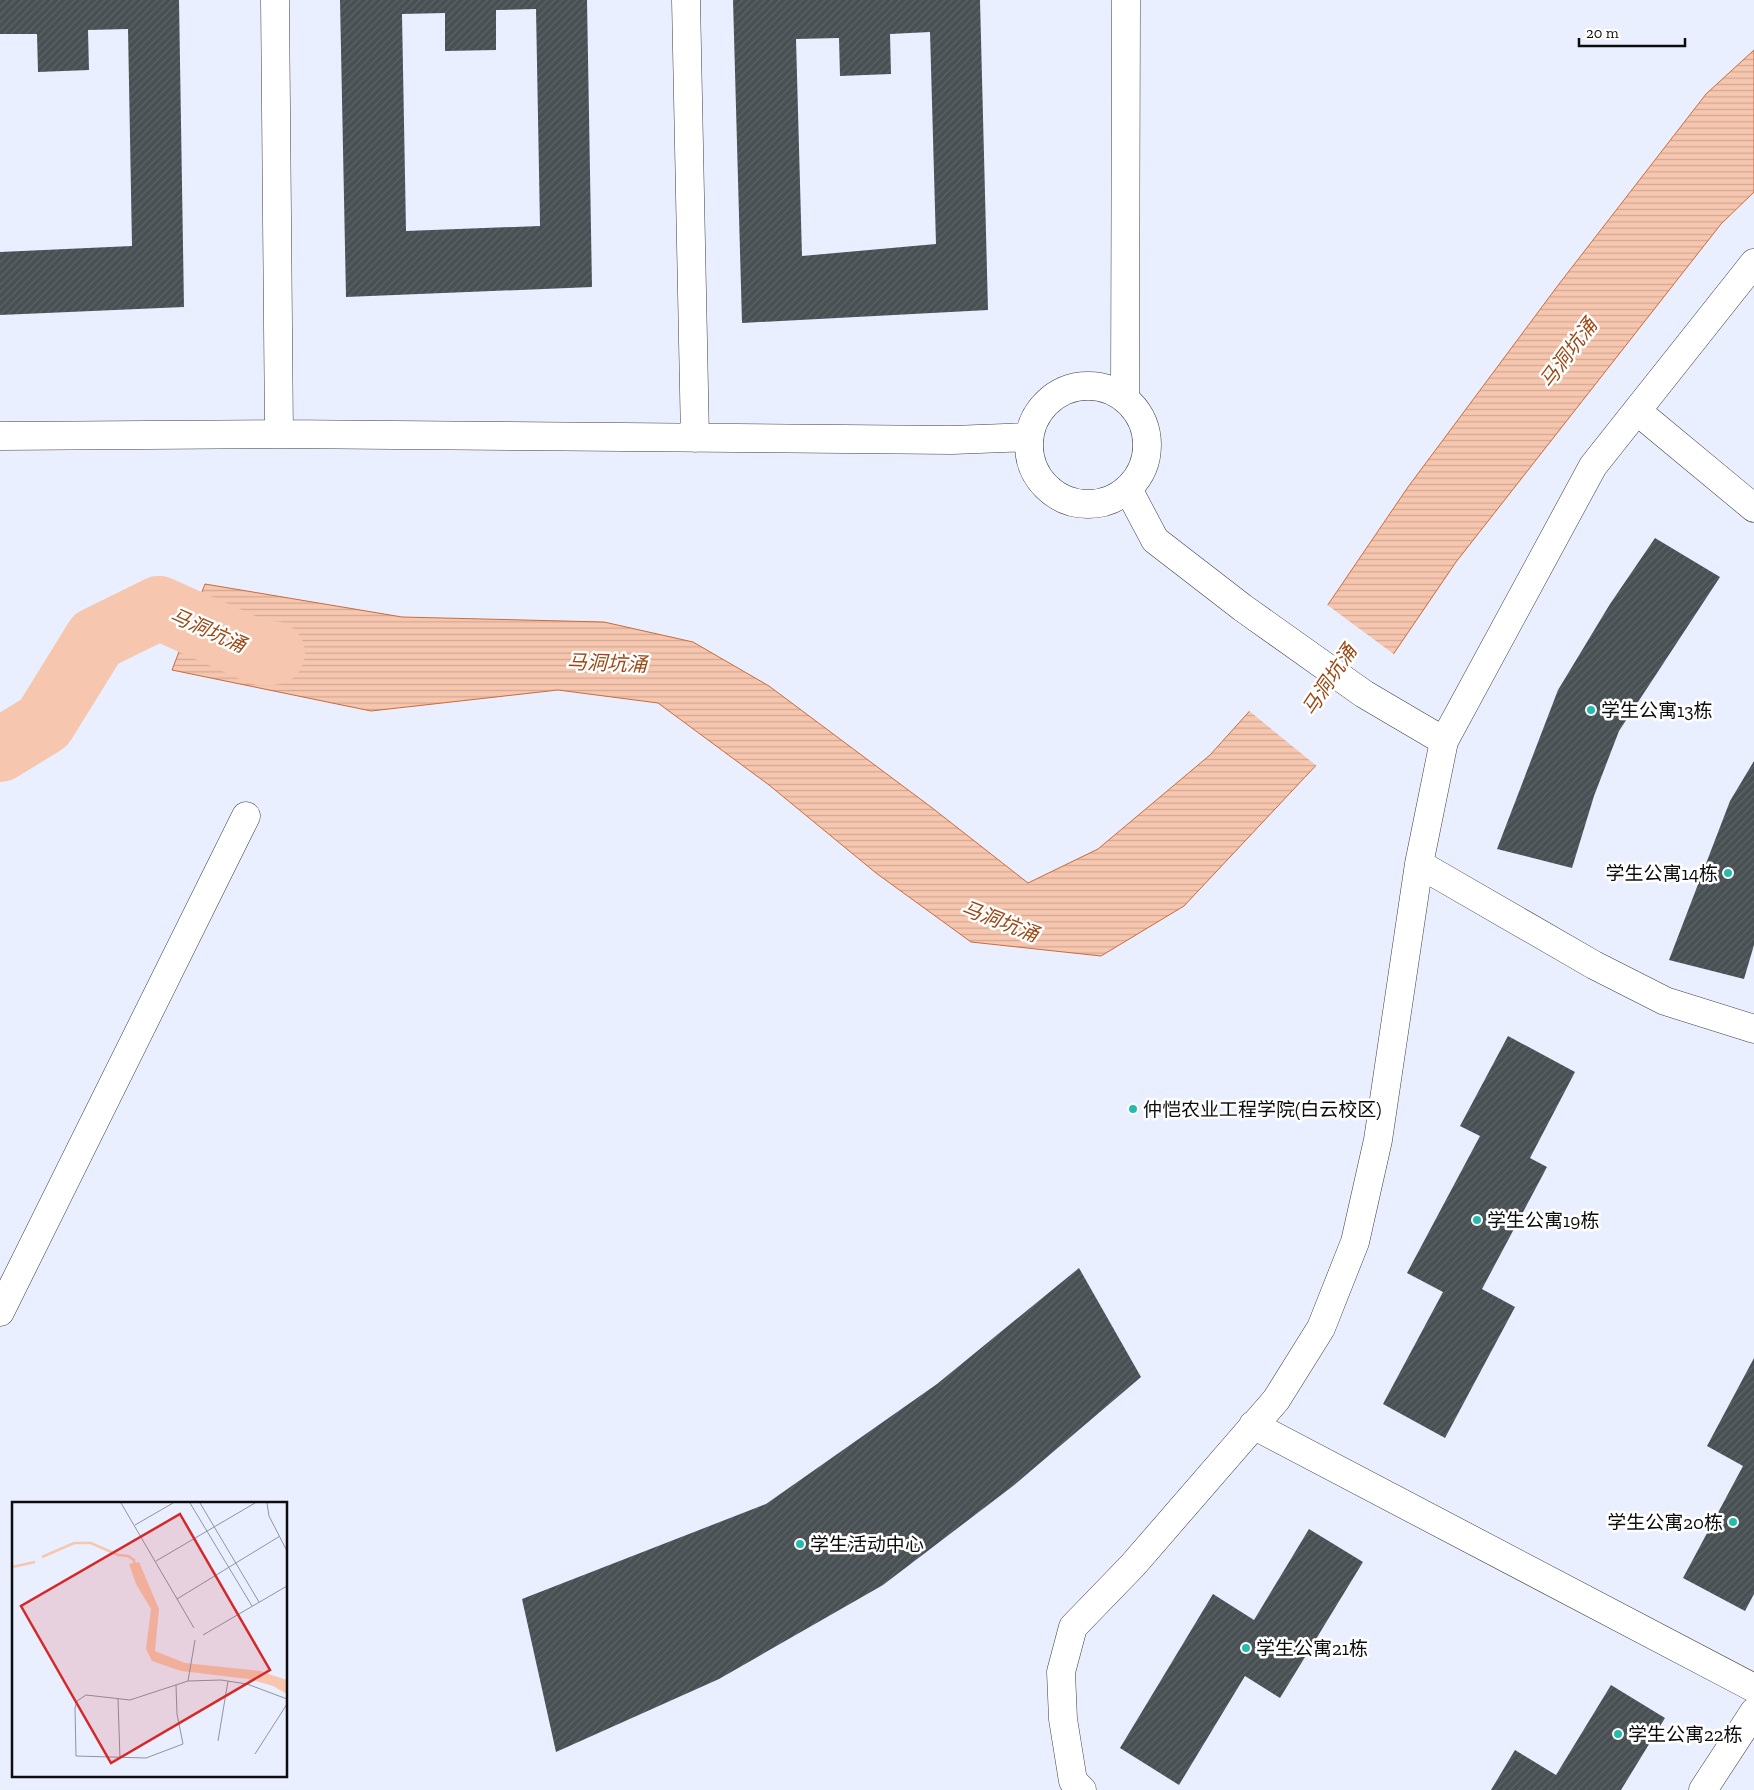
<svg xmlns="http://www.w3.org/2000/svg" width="1754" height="1790" font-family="'Zilla Slab','Noto Sans SC',serif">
<defs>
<pattern id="water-rules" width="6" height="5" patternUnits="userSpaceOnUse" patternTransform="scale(1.25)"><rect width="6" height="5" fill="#f6c6af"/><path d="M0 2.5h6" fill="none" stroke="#d2a995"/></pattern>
<pattern id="building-hatch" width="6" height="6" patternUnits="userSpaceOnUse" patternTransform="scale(1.25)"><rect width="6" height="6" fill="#485054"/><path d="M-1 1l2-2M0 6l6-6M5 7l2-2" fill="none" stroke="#5e6468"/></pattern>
</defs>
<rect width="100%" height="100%" fill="#eaefff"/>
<path fill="url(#water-rules)" stroke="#cd6a36" d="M 1754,50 L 1754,192 L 1721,224 L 1456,562 L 1322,759 L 1184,906 L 1101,956 L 971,942 L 876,873 L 769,785 L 658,703 L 558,690 L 371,711 L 172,670 L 205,584 L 402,617 L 604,622 L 693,642 L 769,686 L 931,807 L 1028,883 L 1098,849 L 1210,755 L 1274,684 L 1408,487 L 1559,284 L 1706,94 Z"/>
<path fill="#eaefff" d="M 1326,604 L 1395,655 L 1318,767 L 1248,710 L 1272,683 Z"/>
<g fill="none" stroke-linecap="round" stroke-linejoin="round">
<path stroke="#f6c6af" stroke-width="64" d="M 0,750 L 44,723 L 96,639 L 159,608 L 260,653 L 273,653"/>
</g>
<path fill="url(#building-hatch)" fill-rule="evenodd" d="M 0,0 L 179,0 L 184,307 L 0,315 L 0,252 L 132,246 L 128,29 L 88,30 L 89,70 L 38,72 L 37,34 L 0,34 Z
M 340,0 L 587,0 L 592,287 L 346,297 ZM 536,9 L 540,226 L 406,231 L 402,14 L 445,13 L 445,51 L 496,50 L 496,10 Z
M 733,0 L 980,0 L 988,310 L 742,323 ZM 930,32 L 936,244 L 802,256 L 796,39 L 839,38 L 840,76 L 891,74 L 890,34 Z
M 1655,538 L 1720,577 L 1619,731 L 1594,796 L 1572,868 L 1497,849 L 1558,690 L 1610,604 Z
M 1754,761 L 1754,945 L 1744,979 L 1669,960 L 1730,801 Z
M 1508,1036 L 1575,1072 L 1530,1158 L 1547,1167 L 1482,1289 L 1515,1307 L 1445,1438 L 1383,1404 L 1443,1292 L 1407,1273 L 1480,1136 L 1460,1126 Z
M 1079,1268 L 1141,1377 L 1013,1486 L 883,1585 L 719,1679 L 556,1752 L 522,1599 L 766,1504 L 937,1384 Z
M 1754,1358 L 1754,1594 L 1745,1611 L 1683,1578 L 1743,1466 L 1707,1446 Z
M 1309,1529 L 1363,1562 L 1280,1698 L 1245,1676 L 1179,1785 L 1120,1748 L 1213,1594 L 1254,1620 Z
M 1611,1685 L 1665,1718 L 1621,1790 L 1491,1790 L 1515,1750 L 1556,1775 Z"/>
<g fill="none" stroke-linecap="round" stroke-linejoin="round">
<defs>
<path id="minor" d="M 275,0 L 279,434
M 686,0 L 695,438
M1029 445a59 59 0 1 1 118 0a59 59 0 1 1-118 0Z
M 1125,398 L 1126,0
M 1637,411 L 1754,508
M 0,436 L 279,434 L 952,440 L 1029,437
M 1128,489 L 1155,540 L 1243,608 L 1364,694 L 1444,741
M 1419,864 L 1594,965 L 1665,1001 L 1754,1029
M 0,1312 L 246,816
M 1253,1425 L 1754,1688
M 1082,1790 L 1073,1781 L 1063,1719 L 1061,1672 L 1073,1627 L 1133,1565 L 1276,1400 L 1321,1328 L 1355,1242 L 1378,1140 L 1419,864 L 1444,741 L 1593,466 L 1754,263
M 1703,1790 L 1754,1712"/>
</defs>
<use href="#minor" stroke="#3f3f3f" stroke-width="29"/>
<use href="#minor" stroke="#fff" stroke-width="28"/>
</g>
<g fill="#24bbac" stroke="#fff" stroke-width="2">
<circle cx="1591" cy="710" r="5"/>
<circle cx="1728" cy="873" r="5"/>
<circle cx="1133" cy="1109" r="5"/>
<circle cx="1477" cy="1220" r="5"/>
<circle cx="1733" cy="1522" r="5"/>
<circle cx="800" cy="1544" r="5"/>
<circle cx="1246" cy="1648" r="5"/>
<circle cx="1618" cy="1734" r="5"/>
</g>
<g text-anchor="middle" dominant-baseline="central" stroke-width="5" stroke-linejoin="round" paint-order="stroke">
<g font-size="19" fill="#0c0c0c" stroke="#fff" text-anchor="start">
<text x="1601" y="710">学生公寓13栋</text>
<text x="1718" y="873" text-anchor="end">学生公寓14栋</text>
<text x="1143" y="1109">仲恺农业工程学院(白云校区)</text>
<text x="1487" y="1220">学生公寓19栋</text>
<text x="1723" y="1522" text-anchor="end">学生公寓20栋</text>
<text x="810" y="1544">学生活动中心</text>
<text x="1256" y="1648">学生公寓21栋</text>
<text x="1628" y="1734">学生公寓22栋</text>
</g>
<g font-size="20" font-style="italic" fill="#9d4915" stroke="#fff">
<text transform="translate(1568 353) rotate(-53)">马洞坑涌</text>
<text transform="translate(208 630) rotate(24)">马洞坑涌</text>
<text transform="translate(607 663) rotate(2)">马洞坑涌</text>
<text transform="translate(1329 680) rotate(-56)">马洞坑涌</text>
<text transform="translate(1000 921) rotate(21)">马洞坑涌</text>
</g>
</g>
<g transform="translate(12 1502)">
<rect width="275" height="275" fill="#eaefff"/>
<path d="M 127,60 L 147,107 L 143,149 L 173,161 L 248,169 L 275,178 L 275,192 L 261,184 L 237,177 L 169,169 L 140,159 L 134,147 L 139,107 L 124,82 L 117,62 Z" fill="#f6c6af"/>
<path fill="none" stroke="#f6c6af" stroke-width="2.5" d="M 30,55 L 62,41 L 79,41 L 106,53 L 116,54 L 122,58 L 123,69M 0,65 L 23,60"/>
<path fill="none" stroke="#91949e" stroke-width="1" d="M 109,1 L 182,126M 178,1 L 240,104M 188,1 L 247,100M 255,1 L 257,14 L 275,49M 123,23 L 161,1M 144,59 L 243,1M 165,97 L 268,34M 191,133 L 275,84M 176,179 L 183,138M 164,183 L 165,212 L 171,242 L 134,256 L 64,254 L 63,206 L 65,199 L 74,193 L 118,198 L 176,179 L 209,178 L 235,182 L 275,197M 106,197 L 108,257M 206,239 L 216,179M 243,252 L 275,202"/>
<path fill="#d62828" fill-opacity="0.15" stroke="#d62828" stroke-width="2.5" d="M 168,12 L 258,168 L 99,261 L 9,104 Z"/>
<rect width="275" height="275" fill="none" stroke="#0c0c0c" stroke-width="2.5"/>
</g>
<path d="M1579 38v8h106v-8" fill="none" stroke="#0c0c0c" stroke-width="2.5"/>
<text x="1586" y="38" font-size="15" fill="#0c0c0c" stroke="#ffffff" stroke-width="4" paint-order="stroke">20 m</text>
</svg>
